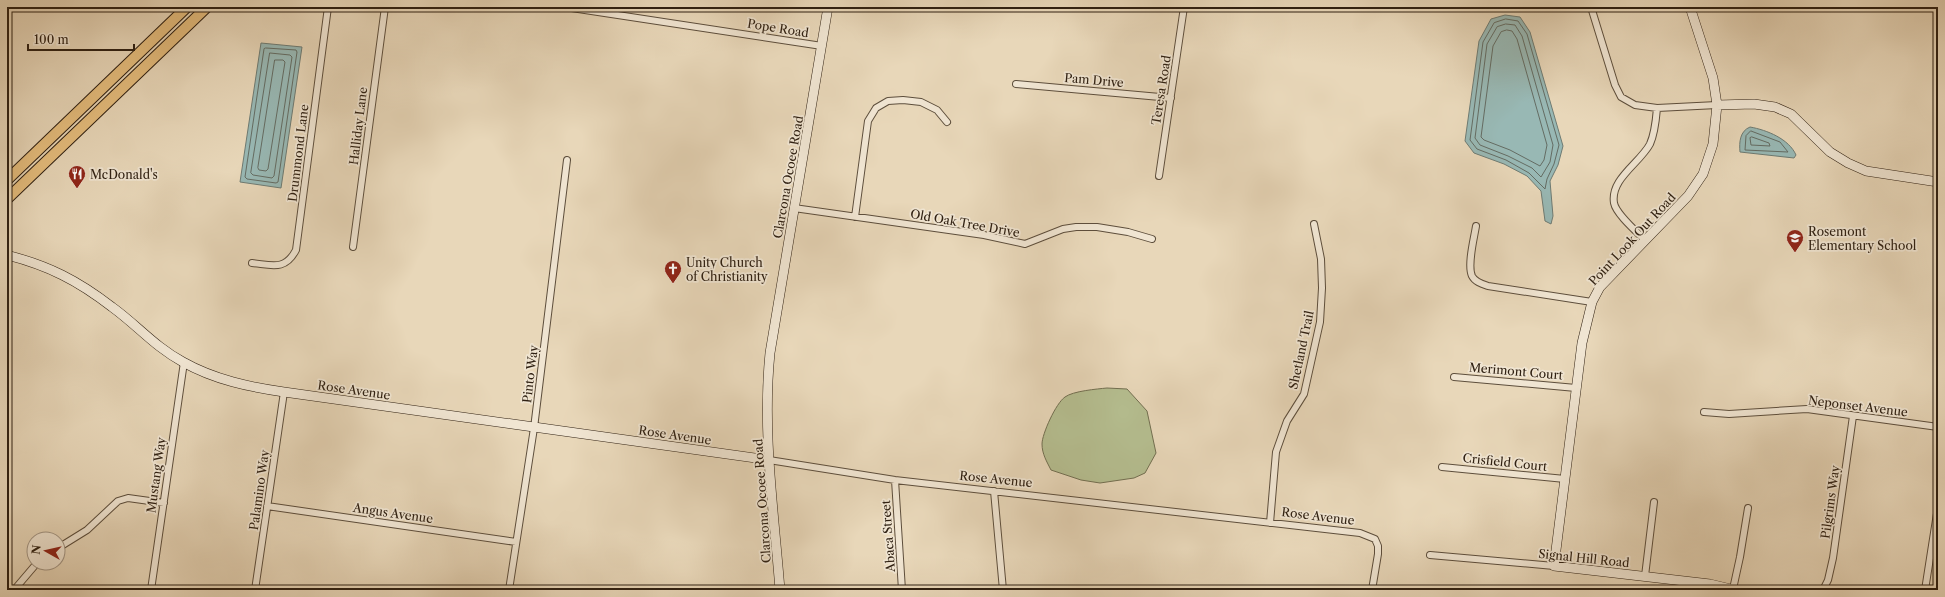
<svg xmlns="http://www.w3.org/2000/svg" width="1945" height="597" font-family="'Libre Caslon Text',serif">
<rect width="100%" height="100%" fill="#e8d7b9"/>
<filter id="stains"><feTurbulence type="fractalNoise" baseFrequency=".005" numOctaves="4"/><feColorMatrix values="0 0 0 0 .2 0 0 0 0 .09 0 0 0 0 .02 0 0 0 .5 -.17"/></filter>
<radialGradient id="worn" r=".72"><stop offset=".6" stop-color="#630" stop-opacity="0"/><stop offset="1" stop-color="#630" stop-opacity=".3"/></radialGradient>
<path fill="#b5be90" stroke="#726f51" d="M 1107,388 L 1127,389 L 1147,411 L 1156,453 L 1145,473 L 1134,478 L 1100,483 L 1081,480 L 1051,470 C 1047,462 1042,454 1042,444 C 1042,434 1056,403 1065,397 C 1073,391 1097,389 1107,388 Z"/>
<path fill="#98b8b4" stroke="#6e7b73" d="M 1505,15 L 1520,17 L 1530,32 L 1563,146 L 1558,165 L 1550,181 L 1553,216 L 1551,224 L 1545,221 L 1541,191 L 1527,176 L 1504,164 L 1474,153 L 1465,141 L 1479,41 L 1491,19 Z
M 261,43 L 302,47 L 281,188 L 240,182 Z
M 1750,127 C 1767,130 1789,139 1796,155 L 1794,158 L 1740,152 C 1739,142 1740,131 1750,127 Z"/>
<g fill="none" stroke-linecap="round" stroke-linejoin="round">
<path stroke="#646c63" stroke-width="1" d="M 1506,19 L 1518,21 L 1527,34 L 1559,145 L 1554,164 L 1547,179 L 1545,189 L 1529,173 L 1506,160 L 1477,149 L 1470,140 L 1483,42 L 1494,23 Z
M 1506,24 L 1515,25 L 1522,36 L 1553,145 L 1550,162 L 1541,177 L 1532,168 L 1508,156 L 1480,145 L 1475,138 L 1487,44 L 1497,27 Z
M 1507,30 L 1512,31 L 1517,39 L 1547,145 L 1544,160 L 1540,166 L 1510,150 L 1484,140 L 1481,137 L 1493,46 L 1501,32 Z
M 266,48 L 296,50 L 297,52 L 278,182 L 276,183 L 247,179 L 245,177 L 264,49 Z
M 270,53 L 290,55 L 292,57 L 274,176 L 272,178 L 253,175 L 251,173 Z
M 275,60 L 283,60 L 285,62 L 268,169 L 266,171 L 259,170 L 258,168 Z
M 1751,131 L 1780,142 L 1788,152 L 1745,150 L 1746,136 Z
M 1752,137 L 1769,143 L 1770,146 L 1751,145 L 1750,138 Z"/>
<defs>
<path id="street" d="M 565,7 L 822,46
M 1591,7 L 1615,85 L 1621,97 L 1635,105 L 1657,108 L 1717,105
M 1799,8 L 1814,7
M 1016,84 L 1171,98
M 1159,176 L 1184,7
M 794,208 L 984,235 L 1025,244 L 1063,229 L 1076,227 L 1097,227 L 1128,232 L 1152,239
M 855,217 L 868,121 L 876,108 L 888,101 L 903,100 L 921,102 L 937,110 L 947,122
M 1476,226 C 1474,239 1467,265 1472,276 C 1475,282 1482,284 1488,286 L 1592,302
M 1645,240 C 1637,232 1616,214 1614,203 C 1610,179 1640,163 1650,144 C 1655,133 1656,120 1657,108
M 353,247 L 385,7
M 252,263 C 272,265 285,271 296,250 L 328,7
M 1454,377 L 1576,388
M 1704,412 L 1729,414 L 1807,409 L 1938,427
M 769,460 L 895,480 L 1360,533 L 1375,539 L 1378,546 L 1378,554 L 1372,590
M 1442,467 L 1565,479
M 895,480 L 902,590
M 994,491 L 1003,590
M 267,506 L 516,542
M 1270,523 L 1276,452 L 1287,421 L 1304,394 L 1320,322 L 1322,288 L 1321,259 L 1314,224
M 58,548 L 87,530 L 118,501 L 128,498 L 164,503
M 1430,555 L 1554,566
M 1645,576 L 1654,502
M 1733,589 L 1740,557 L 1748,508
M 14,590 L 37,563
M 151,590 L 184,362
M 255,590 L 284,392
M 509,590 L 534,428 L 567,160
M 1685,590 L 1686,581
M 1823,590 L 1828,580 L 1833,558 L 1853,416
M 1925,590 L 1938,507"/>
<path id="secondary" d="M 1690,7 L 1713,78 L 1717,105 L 1713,144 L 1703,174 L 1688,196 L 1600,287 L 1592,302 L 1582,343 L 1554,566 L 1710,584 L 1735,590
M 1717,105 L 1754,104 L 1775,107 L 1791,114 L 1830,152 L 1848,163 L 1866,171 L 1938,182
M 7,255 C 49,266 77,280 112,307 C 137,325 155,347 183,362 C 215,380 250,387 284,392 L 769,460
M 780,590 C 774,512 762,432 770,353 L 828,7"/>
<path id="primary" d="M 7,180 L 187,7
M 7,199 L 207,7"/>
</defs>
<use href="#street" stroke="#5d4e3c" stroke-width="8"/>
<use href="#secondary" stroke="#2f2012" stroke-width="10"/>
<use href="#primary" stroke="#2f2012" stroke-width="12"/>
<use href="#street" stroke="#f0e5d2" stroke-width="6"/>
<use href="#secondary" stroke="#f0e5d2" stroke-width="9"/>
<use href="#primary" stroke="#e4bc7c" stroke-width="10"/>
</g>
<defs>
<symbol id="restaurant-pin" viewBox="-11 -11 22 30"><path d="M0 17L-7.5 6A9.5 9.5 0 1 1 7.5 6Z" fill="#8f2418" stroke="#f0e5d2"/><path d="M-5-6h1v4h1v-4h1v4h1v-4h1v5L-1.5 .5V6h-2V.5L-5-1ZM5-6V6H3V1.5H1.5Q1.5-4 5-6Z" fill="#fff"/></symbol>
<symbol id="school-pin" viewBox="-11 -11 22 30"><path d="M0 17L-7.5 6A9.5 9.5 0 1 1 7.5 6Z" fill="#8f2418" stroke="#f0e5d2"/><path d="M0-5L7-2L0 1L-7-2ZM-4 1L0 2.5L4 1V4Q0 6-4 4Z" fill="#fff"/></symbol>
<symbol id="church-pin" viewBox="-11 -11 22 30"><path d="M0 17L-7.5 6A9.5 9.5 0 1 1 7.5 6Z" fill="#8f2418" stroke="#f0e5d2"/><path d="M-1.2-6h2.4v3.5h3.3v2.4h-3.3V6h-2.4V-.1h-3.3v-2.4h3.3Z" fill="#fff"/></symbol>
</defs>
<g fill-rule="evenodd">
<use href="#restaurant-pin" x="67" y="164" width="20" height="27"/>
<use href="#school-pin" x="1785" y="228" width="20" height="27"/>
<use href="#church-pin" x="663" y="259" width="20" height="27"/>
</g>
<g text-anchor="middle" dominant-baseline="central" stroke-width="3.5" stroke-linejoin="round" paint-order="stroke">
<g font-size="12" fill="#2f2012" stroke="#f0e5d2">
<text transform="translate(778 28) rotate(9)">Pope Road</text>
<text transform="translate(1094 80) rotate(5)">Pam Drive</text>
<text transform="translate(1161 90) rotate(-81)">Teresa Road</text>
<text transform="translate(358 126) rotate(-83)">Halliday Lane</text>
<text transform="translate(298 153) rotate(-83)">Drummond Lane</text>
<text transform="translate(788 177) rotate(-80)">Clarcona Ocoee Road</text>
<text transform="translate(965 223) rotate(10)">Old Oak Tree Drive</text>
<text transform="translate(1632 239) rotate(-47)">Point Look Out Road</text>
<text transform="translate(1301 350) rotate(-78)">Shetland Trail</text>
<text transform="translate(1516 371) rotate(5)">Merimont Court</text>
<text transform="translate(530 374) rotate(-83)">Pinto Way</text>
<text transform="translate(354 390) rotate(8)">Rose Avenue</text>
<text transform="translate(1858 406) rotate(7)">Neponset Avenue</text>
<text transform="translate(675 435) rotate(8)">Rose Avenue</text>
<text transform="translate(1505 462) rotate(6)">Crisfield Court</text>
<text transform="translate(156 475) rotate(-82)">Mustang Way</text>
<text transform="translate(996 479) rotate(6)">Rose Avenue</text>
<text transform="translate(259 490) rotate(-82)">Palamino Way</text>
<text transform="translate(762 501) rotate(-94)">Clarcona Ocoee Road</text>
<text transform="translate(1830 502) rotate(-82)">Pilgrims Way</text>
<text transform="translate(393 513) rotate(8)">Angus Avenue</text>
<text transform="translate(1318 516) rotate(7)">Rose Avenue</text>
<text transform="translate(888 536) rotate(-94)">Abaca Street</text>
<text transform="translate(1584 558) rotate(6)">Signal Hill Road</text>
</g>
<g font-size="12" fill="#2f2012" stroke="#f0e5d2" text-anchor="start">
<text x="90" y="174">McDonald's</text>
<text x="1808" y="231">Rosemont<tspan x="1808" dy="14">Elementary School</tspan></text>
<text x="686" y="262">Unity Church<tspan x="686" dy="14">of Christianity</tspan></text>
</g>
</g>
<rect width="1945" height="597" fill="none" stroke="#e8d7b9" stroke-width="24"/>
<rect x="8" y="8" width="1929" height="581" fill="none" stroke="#2f2012" stroke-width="2"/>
<rect x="12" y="12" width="1921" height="573" fill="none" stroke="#2f2012"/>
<g transform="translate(46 551) rotate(278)"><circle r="19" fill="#f0e5d2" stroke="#a39685"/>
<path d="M0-3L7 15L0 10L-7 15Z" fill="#8f2418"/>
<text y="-6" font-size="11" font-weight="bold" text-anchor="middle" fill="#2f2012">N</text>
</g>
<path d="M28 44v6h106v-6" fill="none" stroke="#2f2012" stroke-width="2"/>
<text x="34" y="44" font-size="12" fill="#2f2012" stroke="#f0e5d2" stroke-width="3" paint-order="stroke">100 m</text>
<rect width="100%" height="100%" filter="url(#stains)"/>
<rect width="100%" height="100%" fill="url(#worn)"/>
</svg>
